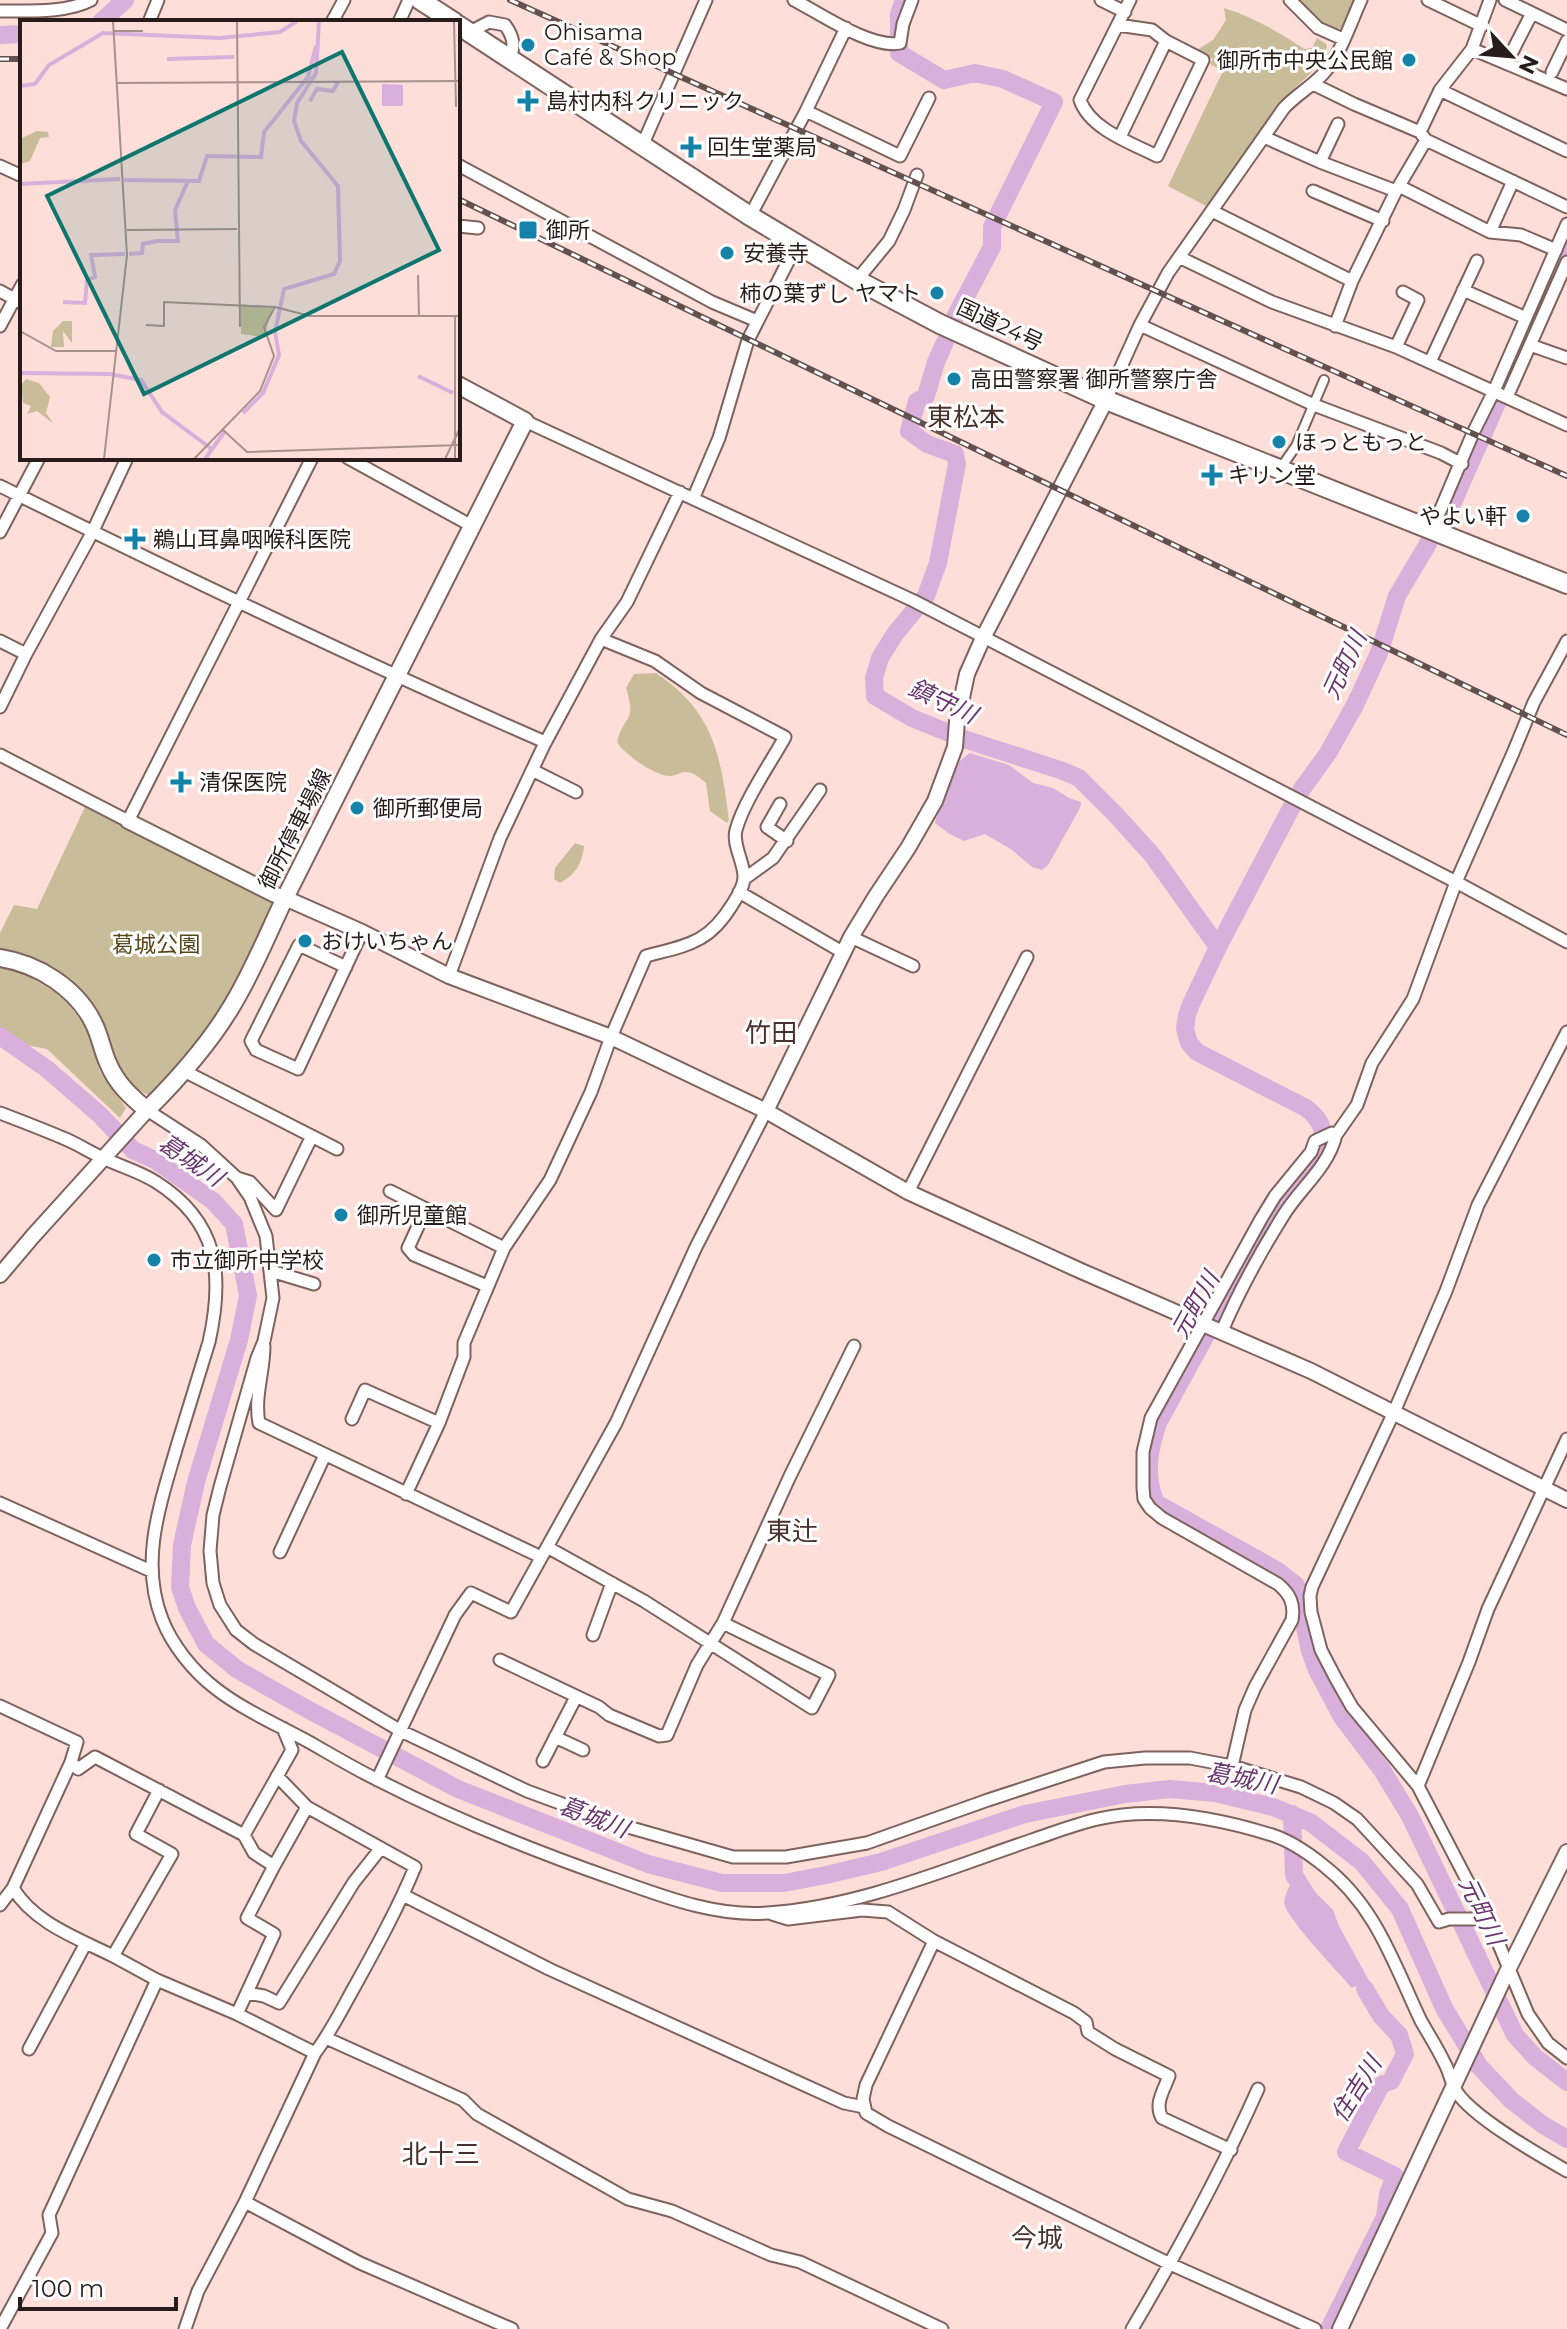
<svg xmlns="http://www.w3.org/2000/svg" width="1567" height="2329" font-family="Montserrat,'Noto Sans JP',sans-serif">
<rect width="100%" height="100%" fill="#feded9"/>
<path fill="#c8bc99" d="M 1298,0 L 1356,0 L 1344,26 L 1335,31 C 1319,26 1308,13 1298,0 Z
M 1224,8 C 1253,17 1279,32 1304,49 L 1312,48 L 1317,38 L 1326,44 L 1327,47 C 1320,71 1299,81 1284,99 C 1257,132 1233,172 1208,207 L 1168,186 L 1223,71 L 1210,64 L 1213,59 L 1197,50 L 1213,40 L 1226,20 Z
M 656,673 C 715,713 720,754 729,820 L 727,823 L 710,811 L 706,783 C 699,777 693,771 683,772 C 679,773 675,776 671,776 C 656,777 624,754 617,742 C 624,714 637,723 626,688 L 634,674 Z
M 85,807 L 273,903 L 226,1006 L 172,1077 L 150,1096 L 134,1088 L 119,1071 L 95,1010 L 0,952 L 0,933 L 14,905 L 37,909 Z
M 575,843 L 584,846 C 582,864 576,874 560,883 L 554,879 L 555,868 Z
M 0,968 L 17,970 L 63,996 L 86,1028 L 100,1072 L 126,1108 L 120,1118 L 47,1049 L 26,1045 L 0,1032 Z"/>
<path fill="#d9afdb" d="M 970,753 L 1009,765 L 1033,783 L 1053,788 L 1069,798 L 1081,802 L 1080,808 L 1048,865 L 1042,870 L 1032,867 L 1012,850 L 985,834 L 964,841 L 948,833 L 935,823 C 937,814 955,769 960,761 C 962,759 967,755 970,753 Z
M 1294,1878 L 1314,1891 L 1333,1910 L 1339,1926 L 1383,2006 L 1377,2009 L 1356,1986 L 1352,1988 C 1340,1974 1284,1916 1284,1902 C 1285,1894 1290,1885 1294,1878 Z"/>
<g fill="none" stroke-linecap="round" stroke-linejoin="round">
<path stroke="#d9afdb" stroke-width="18" d="M 904,0 L 899,14 L 899,53 L 944,80 L 975,73 L 1003,79 L 1054,102 L 992,227 L 992,247 L 955,317
M 101,22 L 125,0
M 0,35 L 22,34
M 945,342 L 936,362 L 926,396 L 917,401 L 909,431 L 927,444 L 955,454 L 957,464 L 938,563 L 926,596 L 895,634 L 880,658 L 874,678 L 875,696 L 912,718 L 964,739 L 1063,771 L 1079,778 L 1116,815 L 1153,856 L 1218,947
M 1446,518 L 1567,245
M 1429,542 L 1397,596 L 1379,653 L 1355,705 L 1328,753 L 1302,789 L 1289,812 L 1218,947 L 1191,1004 L 1187,1015 L 1185,1029 L 1189,1043 L 1197,1052 L 1306,1108 C 1346,1138 1305,1170 1284,1196 C 1278,1204 1273,1214 1267,1223 L 1158,1423 C 1149,1450 1144,1476 1156,1503 L 1278,1571 L 1296,1585 L 1310,1651 L 1317,1670 L 1342,1717 L 1382,1770 L 1410,1816 L 1515,2035 L 1536,2058 L 1567,2082
M 0,1036 L 47,1069 L 100,1115 L 133,1150 L 155,1160 L 213,1201 L 234,1224 L 248,1295 L 239,1340 L 196,1482 L 182,1545 L 180,1587 L 187,1608 L 206,1644 L 238,1670 L 307,1709 L 458,1789 L 648,1864 L 722,1883 L 784,1883 L 826,1875 L 881,1862 L 1025,1814 L 1125,1794 L 1170,1789 L 1215,1793 L 1273,1807 L 1310,1822 L 1362,1862 L 1400,1909 L 1444,2008 L 1479,2066 L 1511,2100 L 1543,2125 L 1567,2139
M 1292,1814 L 1294,1875 L 1309,1899
M 1329,2329 L 1385,2217 L 1388,2194 L 1395,2176 L 1346,2152 L 1381,2085 L 1391,2081 L 1405,2054 L 1399,2035 L 1381,2016 L 1365,1989"/>
<defs>
<path id="pedestrian" d="M 1280,469 L 1296,446 L 1324,380"/>
<path id="minor" d="M 794,0 C 821,14 871,49 900,43 L 903,24 L 912,0
M 1101,0 L 1125,12
M 1290,0 L 1318,28 L 1343,39
M 1428,0 L 1482,26
M 1505,0 L 1567,30
M 0,11 C 27,11 68,13 91,0
M 149,22 L 158,0
M 332,22 L 344,0
M 399,22 L 409,0
M 1118,25 L 1152,30 L 1166,41 L 1203,60 L 1157,156 C 1131,143 1090,129 1080,100 L 1130,0
M 470,32 L 489,22 L 505,25 C 513,36 516,46 509,59
M 1472,49 L 1567,89
M 1512,52 L 1532,13
M 1552,72 L 1567,41
M 1313,84 L 1354,104 L 1420,132 L 1426,140 L 1567,207
M 1440,90 L 1567,151
M 806,111 L 900,156 L 929,98
M 1420,132 L 1440,90 L 1472,49 L 1490,0
M 1120,137 L 1166,41
M 1264,137 L 1320,162 L 1396,191
M 642,146 L 706,0
M 1320,162 L 1338,124
M 458,165 L 712,302 L 757,321
M 0,166 L 22,176
M 1399,186 L 1490,232 L 1521,235 L 1556,250
M 1313,191 L 1383,221
M 1212,211 L 1352,281
M 750,216 L 806,111 L 846,28
M 458,226 L 478,228
M 1490,232 L 1513,181
M 1179,257 L 1272,302 L 1396,347 L 1567,425
M 857,280 L 889,241 L 904,210 L 917,175
M 1463,290 L 1526,318
M 0,291 L 22,303
M 1140,325 L 1314,405 L 1441,453 L 1462,464
M 0,326 L 22,285
M 1335,326 L 1352,281 L 1396,191 L 1426,140
M 1530,345 L 1567,358
M 1396,347 L 1418,300 L 1403,292
M 1430,362 L 1477,261
M 1507,397 L 1567,262
M 1106,400 L 1140,325 L 1168,273 L 1284,108 C 1296,95 1311,87 1323,74 C 1341,54 1350,24 1361,0
M 525,421 L 914,601 L 1456,882 L 1567,942
M 348,458 L 472,526
M 0,486 C 180,575 361,662 545,742
M 693,499 L 719,438 L 748,340 L 797,244
M 1432,530 L 1473,433 L 1494,391 L 1567,224
M 0,532 L 39,458
M 0,641 L 26,654
M 0,707 L 26,654 L 92,533 L 127,458
M 0,755 L 128,821 L 312,458
M 532,770 L 576,792
M 780,804 L 767,827 L 787,841
M 744,879 L 773,858 L 820,790
M 739,892 L 844,953
M 851,937 L 913,966
M 346,967 L 299,945 L 251,1041 L 256,1050 L 298,1069 L 362,932
M 449,976 L 500,838 L 544,745 L 601,639 L 627,602 L 680,492
M 1567,1032 L 1478,1205 L 1446,1291 L 1394,1412 L 1312,1587 L 1310,1596 L 1311,1612 L 1321,1650 L 1335,1677 L 1352,1707 L 1418,1786 L 1492,1928 L 1528,2014 L 1548,2043 L 1567,2058
M 184,1071 L 337,1149
M 147,1110 L 201,1145 L 237,1178 L 250,1197 L 266,1236 L 273,1298 L 264,1341 L 257,1358 L 220,1487 L 213,1515 L 210,1551 L 213,1583 L 220,1605 L 236,1630 L 254,1644 L 401,1731 L 527,1791 L 614,1823 L 733,1857 L 786,1857 L 867,1843 L 988,1800 L 1104,1762 L 1145,1758 L 1190,1758 L 1232,1766 L 1301,1787 L 1334,1803 L 1357,1819 L 1417,1884 L 1439,1922 L 1449,1919 L 1487,1919
M 0,1113 C 21,1121 42,1129 63,1138 C 76,1143 88,1151 101,1157 C 119,1166 139,1171 156,1182 C 219,1222 224,1275 209,1342 C 198,1377 188,1411 177,1446 C 161,1502 139,1560 162,1619 C 172,1645 193,1671 215,1688 C 243,1710 278,1725 309,1742 C 332,1755 355,1769 378,1780 C 454,1819 534,1851 614,1879 C 662,1896 715,1917 767,1913 C 859,1907 946,1869 1032,1840 C 1053,1833 1075,1824 1098,1819 C 1154,1806 1218,1818 1272,1835 C 1291,1841 1308,1853 1323,1865 C 1376,1906 1393,1962 1421,2021 C 1429,2035 1438,2049 1445,2064 C 1450,2073 1451,2083 1456,2091 C 1472,2117 1539,2155 1567,2171
M 237,1178 L 250,1182 L 276,1210 L 312,1136
M 390,1191 L 426,1209
M 908,1192 L 1027,957
M 271,1271 L 314,1284
M 487,1286 L 414,1255 L 408,1248 L 426,1209 L 504,1248
M 1222,1331 C 1239,1291 1260,1253 1283,1216 C 1300,1188 1328,1168 1336,1135
M 264,1346 C 264,1372 254,1397 259,1423 L 541,1557
M 352,1419 L 365,1390 L 439,1423
M 406,1494 L 439,1423 L 464,1357 L 464,1343 L 504,1248 L 550,1180 L 591,1092 L 611,1037 L 646,956 C 687,945 708,944 732,905 C 737,897 744,887 744,877 C 744,862 732,844 736,830 C 744,801 770,764 785,737 L 701,693 L 655,661 L 601,639
M 0,1503 L 151,1571
M 547,1547 L 644,1601 L 812,1708 L 829,1675 L 723,1623
M 280,1552 L 325,1455
M 593,1635 L 612,1583
M 500,1660 L 599,1707 L 609,1715 L 659,1736 L 667,1735 L 697,1665 L 723,1623 L 790,1476 L 854,1346
M 0,1706 L 77,1742 L 71,1762 L 13,1888 L 0,1905
M 555,1737 L 583,1750
M 543,1761 L 576,1697
M 71,1762 L 78,1769 L 95,1757 L 244,1835 L 254,1853 L 274,1866 L 307,1807 L 415,1867 C 398,1908 377,1946 356,1984 C 343,2007 331,2032 315,2053 L 245,2202 L 198,2291 L 185,2329
M 1232,1766 L 1245,1710 L 1255,1687 L 1292,1620 C 1295,1604 1290,1594 1278,1584 L 1162,1518 L 1150,1508 L 1144,1499 L 1143,1488 L 1143,1452 L 1151,1418 L 1261,1219 L 1275,1196 L 1311,1152 L 1315,1141 L 1332,1133 L 1336,1135 L 1357,1105 L 1372,1063 L 1413,999 L 1456,882 L 1513,753 L 1534,702 L 1567,641
M 277,1776 L 307,1807
M 377,1780 L 455,1615 L 471,1593 L 511,1612 L 616,1423 L 696,1247 L 766,1111
M 1418,1786 L 1469,1662 L 1488,1609 L 1567,1439
M 159,1790 L 136,1834 L 172,1854 L 113,1956 L 157,1980 L 237,2014 L 315,2053
M 244,1835 L 292,1750 L 283,1728
M 13,1888 C 34,1923 77,1938 113,1956
M 403,1895 L 549,1969 L 844,2103 L 864,2107
M 772,1914 L 788,1919 L 862,1910 L 888,1912 L 934,1941 L 1074,2013 L 1086,2022 L 1088,2032 L 1115,2049 L 1169,2076 C 1164,2090 1154,2104 1162,2118 L 1231,2150
M 934,1941 L 866,2085 L 863,2099 L 866,2113 L 888,2126 L 1170,2264 L 1315,2329
M 247,1993 L 264,1996 L 279,2003 L 354,1882 L 381,1848
M 237,2014 L 274,1934 L 247,1918 L 274,1866
M 326,2038 L 463,2100 L 477,2114 L 628,2199 L 672,2211 L 771,2255 L 800,2262 L 942,2329
M 29,2049 L 86,1943
M 245,2202 L 360,2263 L 512,2329
M 0,2329 L 52,2233 L 49,2215 L 157,1980
M 1132,2329 C 1178,2251 1221,2172 1258,2089"/>
<path id="tertiary" d="M 128,821 L 273,894 L 285,898 L 362,932 L 449,976 L 611,1037 L 766,1111 L 908,1192 L 1081,1271 L 1311,1371 L 1567,1500
M 766,1111 L 851,937 L 876,896 L 908,848 L 935,801 L 955,747 L 957,721 L 967,674 L 983,638 L 1106,400
M 0,1275 L 33,1236 L 147,1110
M 1340,2329 L 1506,1974 L 1567,1852"/>
<path id="secondary" d="M 0,958 C 38,964 76,988 93,1022 C 100,1035 102,1050 108,1063 C 116,1083 131,1097 147,1110 C 178,1079 207,1047 230,1009 C 252,974 267,935 285,898 L 525,421 L 458,385"/>
<path id="trunk" d="M 420,0 L 454,22
M 458,25 L 750,216 L 857,280 L 940,324 L 1106,400 L 1567,584"/>
</defs>
<use href="#pedestrian" stroke="#7e625e" stroke-width="12"/>
<use href="#minor" stroke="#7e625e" stroke-width="15"/>
<use href="#tertiary" stroke="#7e625e" stroke-width="18"/>
<use href="#secondary" stroke="#7e625e" stroke-width="20"/>
<use href="#trunk" stroke="#7e625e" stroke-width="22"/>
<use href="#pedestrian" stroke="#fff" stroke-width="8"/>
<use href="#minor" stroke="#fff" stroke-width="11"/>
<use href="#tertiary" stroke="#fff" stroke-width="14"/>
<use href="#secondary" stroke="#fff" stroke-width="16"/>
<use href="#trunk" stroke="#fff" stroke-width="18"/>
<defs>
<path id="rail" d="M 510,0 L 1567,476
M 0,59 L 22,59
M 458,199 L 1567,735"/>
</defs>
<use href="#rail" stroke="#62514f" stroke-width="6"/>
<use href="#rail" stroke="#fff" stroke-width="3" stroke-dasharray="9" stroke-linecap="butt"/>
</g>
<g fill="#1582aa" stroke="#fff" stroke-width="3">
<circle cx="528" cy="45" r="8"/>
<circle cx="1409" cy="60" r="8"/>
<path d="M524 89h8v8h8v8h-8v8h-8v-8h-8v-8h8z"/>
<path d="M687 135h8v8h8v8h-8v8h-8v-8h-8v-8h8z"/>
<rect x="518" y="220" width="20" height="20" rx="4"/>
<circle cx="727" cy="253" r="8"/>
<circle cx="937" cy="293" r="8"/>
<circle cx="954" cy="379" r="8"/>
<circle cx="1279" cy="442" r="8"/>
<path d="M1208 463h8v8h8v8h-8v8h-8v-8h-8v-8h8z"/>
<circle cx="1523" cy="516" r="8"/>
<path d="M131 527h8v8h8v8h-8v8h-8v-8h-8v-8h8z"/>
<path d="M177 770h8v8h8v8h-8v8h-8v-8h-8v-8h8z"/>
<circle cx="357" cy="808" r="8"/>
<circle cx="305" cy="941" r="8"/>
<circle cx="341" cy="1215" r="8"/>
<circle cx="154" cy="1260" r="8"/>
</g>
<g text-anchor="middle" dominant-baseline="central" stroke-width="6" stroke-linejoin="round" paint-order="stroke">
<g font-size="22" fill="#281c1b" stroke="#fff" text-anchor="start">
<text x="544" y="32">Ohisama<tspan x="544" dy="25">Café &amp; Shop</tspan></text>
<text x="1393" y="60" text-anchor="end">御所市中央公民館</text>
<text x="546" y="101">島村内科クリニック</text>
<text x="707" y="147">回生堂薬局</text>
<text x="546" y="230">御所</text>
<text x="743" y="253">安養寺</text>
<text x="921" y="293" text-anchor="end">柿の葉ずし ヤマト</text>
<text x="970" y="379">高田警察署 御所警察庁舎</text>
<text x="1295" y="442">ほっともっと</text>
<text x="1228" y="475">キリン堂</text>
<text x="1507" y="516" text-anchor="end">やよい軒</text>
<text x="153" y="539">鵜山耳鼻咽喉科医院</text>
<text x="199" y="782">清保医院</text>
<text x="373" y="808">御所郵便局</text>
<text x="321" y="941">おけいちゃん</text>
<text x="357" y="1215">御所児童館</text>
<text x="170" y="1260">市立御所中学校</text>
</g>
<g font-size="22" fill="#281c1b" stroke="#fff">
<text transform="translate(1000 325) rotate(25)">国道24号</text>
<text transform="translate(295 829) rotate(-63)">御所停車場線</text>
</g>
<g font-size="22" fill="#55461a" stroke="#fff">
<text x="156" y="944">葛城公園</text>
</g>
<g font-size="24" font-style="italic" fill="#69366d" stroke="#fff">
<text transform="translate(1344 665) rotate(-65)">元町川</text>
<text transform="translate(943 701) rotate(25)">鎮守川</text>
<text transform="translate(191 1160) rotate(34)">葛城川</text>
<text transform="translate(1195 1305) rotate(-61)">元町川</text>
<text transform="translate(1242 1778) rotate(11)">葛城川</text>
<text transform="translate(594 1817) rotate(21)">葛城川</text>
<text transform="translate(1482 1911) rotate(64)">元町川</text>
<text transform="translate(1356 2089) rotate(-58)">住吉川</text>
</g>
<g font-size="26" fill="#49312d" stroke="#fff">
<text x="966" y="417">東松本</text>
<text x="771" y="1033">竹田</text>
<text x="792" y="1531">東辻</text>
<text x="441" y="2154">北十三</text>
<text x="1037" y="2238">今城</text>
</g>
</g>
<g transform="translate(20 20)">
<rect width="440" height="440" fill="#feded9"/>
<path d="M 17,111 L 28,112 L 29,117 L 20,118 L 10,141 L 0,144 L 0,119 ZM 221,284 L 253,288 L 244,317 L 221,314 ZM 43,301 L 52,301 L 52,323 L 43,311 L 44,327 L 31,327 L 33,311 ZM 6,359 L 19,363 L 30,377 L 26,393 L 33,403 L 17,391 L 7,394 L 11,386 L 3,383 L 1,365 Z" fill="#c8bc99"/>
<path d="M 362,64 L 383,65 L 383,86 L 362,86 Z" fill="#d9afdb"/>
<path fill="none" stroke="#d9afdb" stroke-width="4" d="M 147,39 L 214,37M 0,66 L 15,64 L 29,45 L 83,13 L 200,18 L 260,12 L 277,1M 290,81 L 297,69 L 313,71 L 318,62M 104,160 L 179,161 L 187,136 L 241,137 L 244,112 L 288,57 L 296,26M 0,164 L 100,159M 109,234 L 122,233 L 123,224 L 137,221 L 158,221 L 155,190 L 168,161M 43,282 L 65,283 L 67,260 L 75,257 L 71,235 L 105,234M 0,353 L 90,354 L 121,360 L 142,392 L 193,430M 398,356 L 433,373M 223,393 L 243,373 L 259,335 L 255,312 L 264,269 L 314,254 L 320,241 L 318,166 L 281,121 L 274,101 L 277,83 L 296,53 L 299,1M 185,439 L 205,411"/>
<path fill="none" stroke="#a8908d" stroke-width="2" d="M 217,1 L 220,307M 434,1 L 436,87M 93,11 L 123,11M 97,63 L 440,61M 107,210 L 217,209M 398,255 L 399,296M 255,287 L 290,296 L 435,296M 126,305 L 144,306 L 144,282 L 255,287 L 244,307 L 254,336 L 240,371 L 174,439M 0,311 L 36,331 L 97,331M 202,409 L 227,432 L 440,425M 84,439 L 107,235 L 93,1M 425,439 L 440,408M 435,439 L 435,296 L 440,296"/>
<path fill="#0f766e" fill-opacity="0.15" stroke="#0f766e" stroke-width="4" d="M 322,32 L 419,230 L 124,374 L 27,176 Z"/>
<rect width="440" height="440" fill="none" stroke="#281c1b" stroke-width="4"/>
</g>
<g transform="translate(1511 56) rotate(116)" stroke="#ffffff" stroke-width="6" paint-order="stroke">
<path d="M0-6L14 30L0 20L-14 30Z" fill="#281c1b"/>
<text y="-12" font-size="22" font-weight="bold" text-anchor="middle" fill="#281c1b">N</text>
</g>
<path d="M20 2297v12h156v-12" fill="none" stroke="#281c1b" stroke-width="4"/>
<text x="32" y="2297" font-size="24" fill="#281c1b" stroke="#ffffff" stroke-width="6" paint-order="stroke">100 m</text>
</svg>
